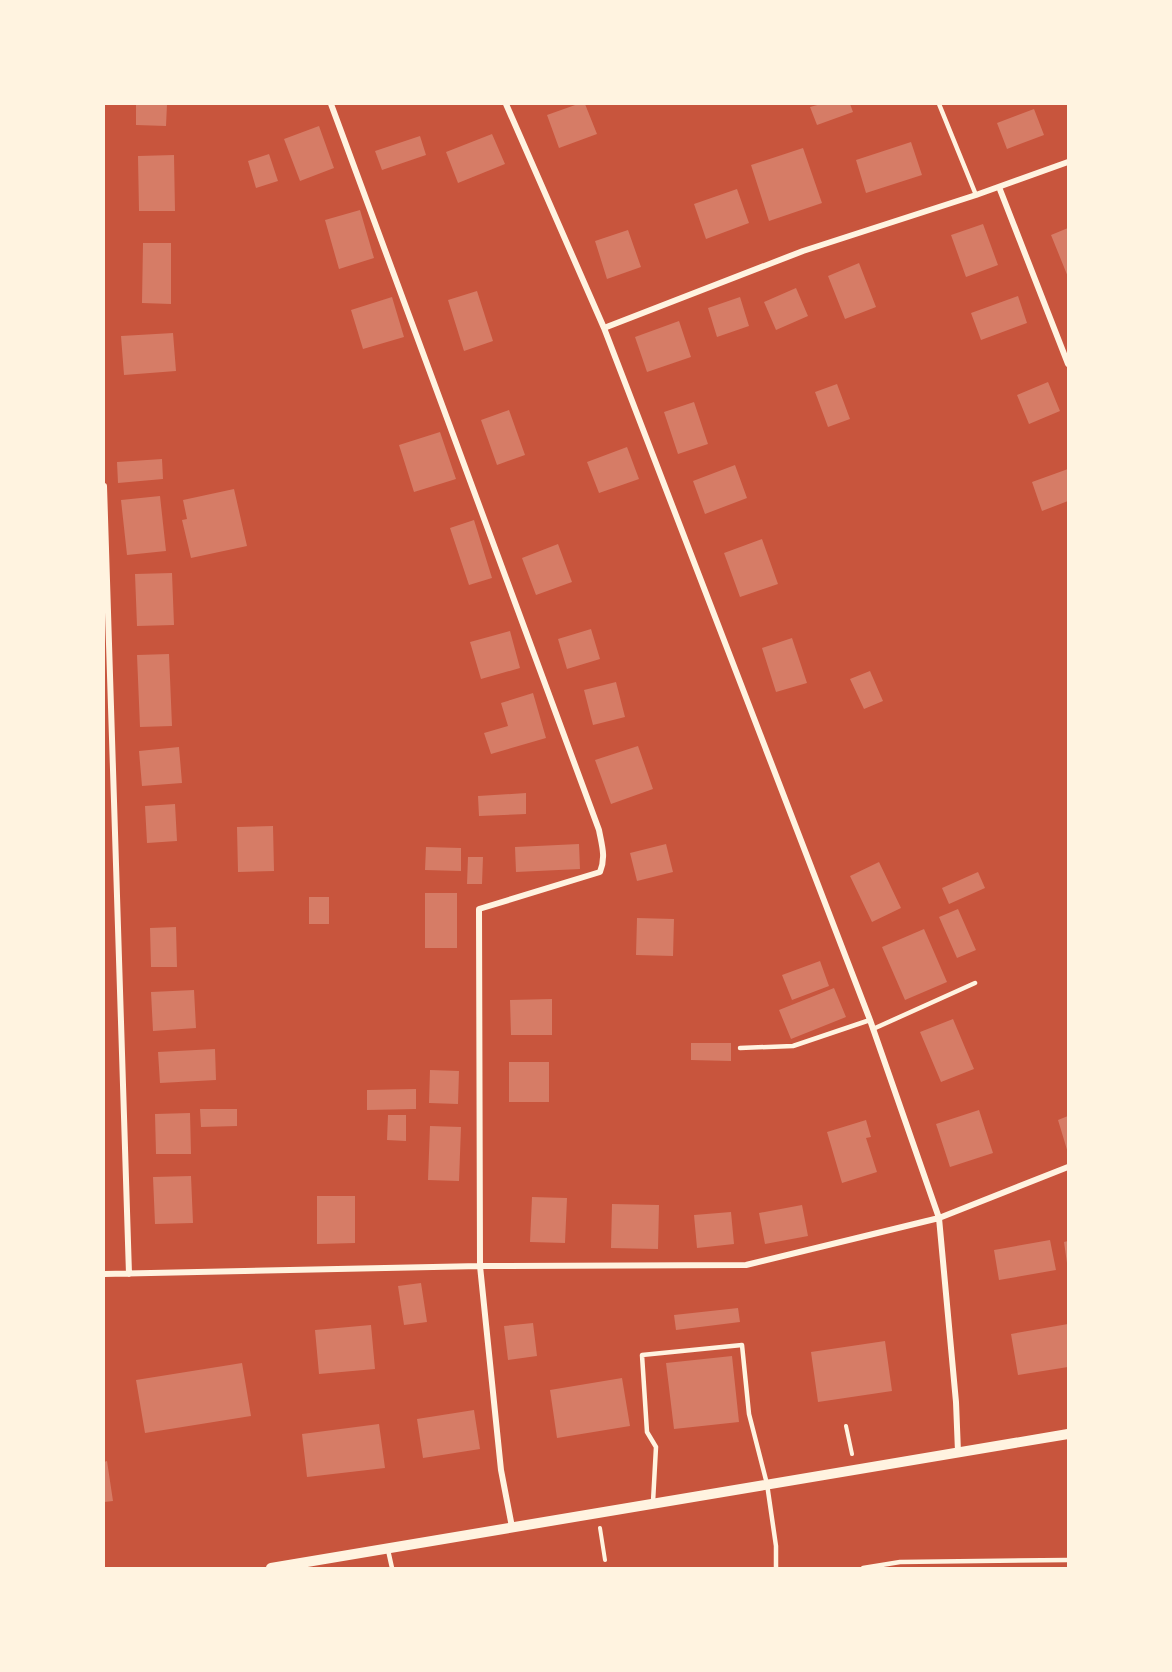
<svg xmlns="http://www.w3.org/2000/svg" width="1172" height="1672" font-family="'DejaVu Sans',sans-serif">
<rect width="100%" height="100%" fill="#c8553d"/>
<path fill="#d67c66" d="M 136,104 L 167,104 L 166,126 L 136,125 Z
M 578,104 L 585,104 L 597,134 L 559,148 L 547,115 Z
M 821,104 L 850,104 L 853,112 L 817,125 L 810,107 Z
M 1034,109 L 1044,135 L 1007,149 L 997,123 Z
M 319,126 L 334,168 L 300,181 L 284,139 Z
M 492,134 L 505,164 L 458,183 L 446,152 Z
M 420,136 L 426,155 L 382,170 L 375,151 Z
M 911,142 L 922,175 L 866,193 L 856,160 Z
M 803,148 L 822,203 L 769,221 L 751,165 Z
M 269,154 L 278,181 L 256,188 L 248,161 Z
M 174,155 L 175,211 L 139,211 L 138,156 Z
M 737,189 L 749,223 L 706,239 L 694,204 Z
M 360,210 L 374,258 L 339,269 L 325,220 Z
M 983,224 L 998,265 L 966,277 L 951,235 Z
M 1068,228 L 1068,277 L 1051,235 Z
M 628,230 L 641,267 L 607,279 L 595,241 Z
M 143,243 L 171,243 L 171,304 L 142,303 Z
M 859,263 L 876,307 L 845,319 L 828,276 Z
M 796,288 L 808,316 L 776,330 L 764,302 Z
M 477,291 L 493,341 L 464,351 L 448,300 Z
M 1018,296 L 1027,323 L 981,340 L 971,313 Z
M 392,297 L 404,337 L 363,349 L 351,310 Z
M 740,297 L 749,326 L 717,337 L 708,308 Z
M 679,321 L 691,357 L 647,372 L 635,337 Z
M 173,333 L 176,371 L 124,375 L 121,336 Z
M 1048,382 L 1060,411 L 1029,424 L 1017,395 Z
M 837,384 L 850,419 L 828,427 L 815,392 Z
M 694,402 L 708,444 L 678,454 L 664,412 Z
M 509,410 L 525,455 L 497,465 L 481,420 Z
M 440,432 L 456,479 L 414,492 L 399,445 Z
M 627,447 L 639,479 L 599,493 L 587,462 Z
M 162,459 L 163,479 L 118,483 L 117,462 Z
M 735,465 L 747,498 L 705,514 L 693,481 Z
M 1068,469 L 1068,501 L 1042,511 L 1032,482 Z
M 234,489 L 247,546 L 191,558 L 182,520 L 187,519 L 183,500 Z
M 160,496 L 166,551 L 127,555 L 121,500 Z
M 474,520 L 492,578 L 469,585 L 450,528 Z
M 762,539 L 778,584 L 740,597 L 724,553 Z
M 558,544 L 572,582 L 536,595 L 522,558 Z
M 172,573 L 174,625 L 137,626 L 135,574 Z
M 591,629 L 600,659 L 567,669 L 558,639 Z
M 510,631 L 520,668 L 481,679 L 470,642 Z
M 792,638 L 807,683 L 776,692 L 762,648 Z
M 169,654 L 172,726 L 140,727 L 137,655 Z
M 870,671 L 883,701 L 864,709 L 850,679 Z
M 616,682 L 625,717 L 593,725 L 584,690 Z
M 533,693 L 546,738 L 491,754 L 484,733 L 508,726 L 501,703 Z
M 638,746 L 653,789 L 611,804 L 595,760 Z
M 179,747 L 182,783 L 142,786 L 139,751 Z
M 526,793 L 526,814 L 479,816 L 478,796 Z
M 175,804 L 177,841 L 147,843 L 145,806 Z
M 273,826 L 274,871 L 238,872 L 237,827 Z
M 579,844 L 580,869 L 516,872 L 515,847 Z
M 666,844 L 673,872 L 637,881 L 630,853 Z
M 426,847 L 461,848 L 461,871 L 425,870 Z
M 468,857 L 483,857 L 482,884 L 467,884 Z
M 879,862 L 901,908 L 872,922 L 850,876 Z
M 978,872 L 985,888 L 949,904 L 942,888 Z
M 425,893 L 457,893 L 457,948 L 425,948 Z
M 309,897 L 329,897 L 329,924 L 309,924 Z
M 958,909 L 976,950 L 957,958 L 939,917 Z
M 637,918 L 674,919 L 673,956 L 636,955 Z
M 176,927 L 177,967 L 151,967 L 150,928 Z
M 924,929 L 947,982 L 905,1000 L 882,947 Z
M 820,961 L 829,986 L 792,1000 L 782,975 Z
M 834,988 L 846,1017 L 791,1039 L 779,1010 Z
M 194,990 L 196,1028 L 153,1031 L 151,992 Z
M 552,999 L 552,1035 L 511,1035 L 510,1000 Z
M 953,1019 L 974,1069 L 941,1082 L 920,1032 Z
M 691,1043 L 731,1043 L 731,1061 L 691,1060 Z
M 215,1049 L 216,1080 L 160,1083 L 158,1052 Z
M 509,1062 L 549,1062 L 549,1102 L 509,1102 Z
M 430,1070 L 459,1071 L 458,1104 L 429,1103 Z
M 416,1089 L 416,1109 L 367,1110 L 367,1090 Z
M 200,1109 L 237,1109 L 237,1126 L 201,1127 Z
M 979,1110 L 993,1153 L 950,1167 L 936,1124 Z
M 190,1113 L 191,1154 L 156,1154 L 155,1114 Z
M 388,1115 L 406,1115 L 406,1141 L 387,1140 Z
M 1068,1116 L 1068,1153 L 1058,1120 Z
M 866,1120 L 871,1137 L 866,1138 L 877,1172 L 842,1183 L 827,1132 Z
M 430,1126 L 461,1127 L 459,1181 L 428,1180 Z
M 191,1176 L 193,1223 L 155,1224 L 153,1177 Z
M 317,1196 L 355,1196 L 355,1243 L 317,1244 Z
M 532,1197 L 567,1198 L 565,1243 L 530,1242 Z
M 612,1204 L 659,1205 L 658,1249 L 611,1248 Z
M 802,1205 L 808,1236 L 765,1244 L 759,1213 Z
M 731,1212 L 734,1244 L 697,1248 L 694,1215 Z
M 1050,1240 L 1056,1270 L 999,1280 L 994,1250 Z
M 1068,1241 L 1068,1263 L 1067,1263 L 1064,1242 Z
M 421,1283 L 427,1322 L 404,1325 L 398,1286 Z
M 738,1308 L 740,1322 L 676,1330 L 674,1315 Z
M 533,1323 L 537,1356 L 508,1360 L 504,1326 Z
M 1068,1324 L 1068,1367 L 1018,1375 L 1011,1334 Z
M 371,1325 L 375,1369 L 319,1374 L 315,1330 Z
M 885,1341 L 892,1391 L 818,1402 L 811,1352 Z
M 732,1356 L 739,1422 L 674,1429 L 666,1363 Z
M 242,1363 L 251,1416 L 145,1433 L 136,1380 Z
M 622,1378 L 630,1426 L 557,1438 L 550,1390 Z
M 474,1410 L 480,1449 L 423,1458 L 417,1419 Z
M 379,1424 L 385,1468 L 307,1477 L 302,1434 Z
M 107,1461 L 113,1501 L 104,1502 L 104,1462 Z"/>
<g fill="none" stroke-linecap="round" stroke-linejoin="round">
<path stroke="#fff3e0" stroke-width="4" d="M 846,1426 L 852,1454
M 600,1528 L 605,1560"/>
<path stroke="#fff3e0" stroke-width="4.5" d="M 939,104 L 976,195
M 873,1029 L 975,983
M 740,1048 L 793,1046 L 870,1020
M 653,1502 L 656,1447 L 647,1432 L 642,1355 L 742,1345 L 749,1414 L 767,1484 L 776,1546 L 776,1568
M 388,1550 L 392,1568
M 863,1568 L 900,1562 L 1068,1560"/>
<path stroke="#fff3e0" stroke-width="6" d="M 331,104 L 599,830 C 602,846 606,857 600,872 L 479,909 L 480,1266 L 501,1470 L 512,1527
M 506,104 L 604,328 L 870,1020 L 939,1218 L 956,1402 L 958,1452
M 999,187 L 1068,364
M 604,328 L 803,251 L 976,195 L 1068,162
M 104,486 L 129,1274
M 104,1274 L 480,1266 L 746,1265 L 939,1218 L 1068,1167"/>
<path stroke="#fff3e0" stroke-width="10" d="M 271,1568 L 1068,1434"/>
</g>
<rect width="1172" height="1672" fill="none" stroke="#fff3e0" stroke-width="210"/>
</svg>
